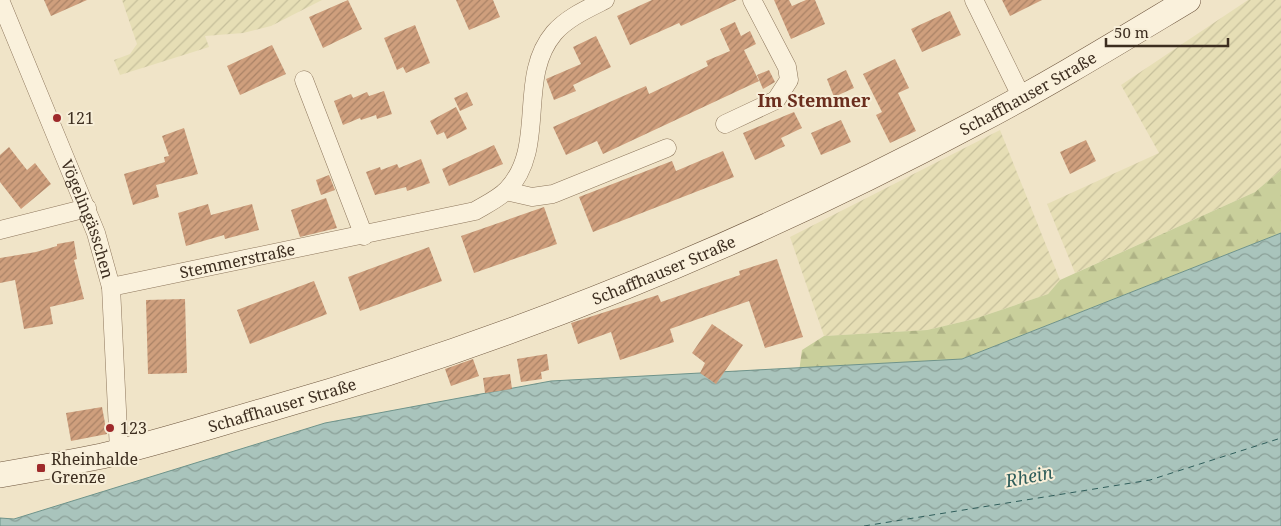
<svg xmlns="http://www.w3.org/2000/svg" width="1281" height="526" font-family="'Noto Serif',serif">
<defs>
<pattern id="farmland-furrows" width="10" height="10" patternUnits="userSpaceOnUse" patternTransform="scale(1.25)"><rect width="10" height="10" fill="#e6deb5"/><path d="M-1 1l2-2M0 10L10 0M9 11l2-2" fill="none" stroke="#c6bf9b"/></pattern>
<pattern id="forest-firs" width="22" height="20" patternUnits="userSpaceOnUse" patternTransform="scale(1.25)"><rect width="22" height="20" fill="#c9cf9b"/><path d="M5 1l3.5 6h-7zM16 11l3.5 6h-7z" fill="#aeb285"/></pattern>
<pattern id="water-waves" width="16" height="10" patternUnits="userSpaceOnUse" patternTransform="scale(1.25)"><rect width="16" height="10" fill="#a9c4bc"/><path d="M0 5q4-4 8 0t8 0" fill="none" stroke="#8ba098"/></pattern>
<pattern id="building-hatch" width="6" height="6" patternUnits="userSpaceOnUse" patternTransform="scale(1.25)"><rect width="6" height="6" fill="#cf9f7d"/><path d="M-1 1l2-2M0 6l6-6M5 7l2-2" fill="none" stroke="#a98266"/></pattern>
</defs>
<rect width="100%" height="100%" fill="#f0e4c8"/>
<path fill="url(#farmland-furrows)" d="M 122,0 L 322,0 L 271,26 L 243,33 L 205,36 L 209,47 L 120,75 L 114,60 L 130,54 L 137,44 Z
M 1248,0 L 1281,0 L 1281,170 L 1255,192 L 1075,273 L 1047,204 L 1159,153 L 1121,85 Z
M 1000,130 L 1060,280 L 1048,294 L 974,319 L 927,330 L 824,336 L 790,237 Z"/>
<path fill="url(#forest-firs)" d="M 1281,170 L 1281,233 L 962,359 L 799,372 L 802,350 L 824,336 L 927,330 L 974,319 L 1048,294 L 1060,280 L 1255,192 Z"/>
<path fill="url(#water-waves)" stroke="#6f938a" d="M 1281,233 L 1281,526 L 0,526 L 0,518 L 14,519 L 325,423 L 551,381 L 962,359 Z"/>
<g fill="none" stroke-linecap="round" stroke-linejoin="round">
<path stroke="#2f5d5a" stroke-width="1" stroke-dasharray="6 5" stroke-linecap="butt" d="M 864,526 L 1150,480 L 1281,438"/>
</g>
<path fill="url(#building-hatch)" d="M 44,0 L 87,0 L 51,16 Z
M 348,0 L 362,29 L 323,48 L 309,17 Z
M 456,0 L 493,0 L 500,17 L 469,30 Z
M 652,0 L 737,0 L 681,26 L 679,23 L 630,45 L 617,16 Z
M 774,0 L 789,0 L 792,6 L 806,0 L 815,0 L 825,24 L 791,39 Z
M 1002,0 L 1042,0 L 1010,16 Z
M 950,11 L 961,35 L 922,52 L 911,29 Z
M 735,22 L 741,36 L 750,31 L 756,44 L 744,50 L 759,81 L 603,154 L 597,141 L 566,155 L 553,127 L 646,86 L 649,94 L 708,66 L 706,61 L 730,51 L 720,29 Z
M 415,25 L 430,63 L 406,73 L 403,67 L 397,70 L 384,38 Z
M 596,36 L 611,67 L 573,85 L 576,91 L 554,100 L 546,79 L 581,64 L 573,47 Z
M 272,45 L 286,74 L 240,95 L 227,66 Z
M 895,59 L 909,88 L 898,93 L 916,131 L 890,143 L 876,115 L 882,112 L 863,74 Z
M 769,70 L 775,82 L 763,89 L 757,75 Z
M 846,70 L 854,88 L 834,97 L 827,79 Z
M 384,91 L 392,114 L 377,119 L 376,115 L 361,120 L 360,118 L 343,125 L 334,101 L 351,94 L 353,98 L 367,92 L 369,96 Z
M 467,92 L 473,105 L 460,111 L 454,98 Z
M 456,107 L 467,129 L 447,139 L 444,132 L 437,135 L 430,121 Z
M 794,112 L 802,128 L 781,138 L 785,146 L 755,160 L 743,133 Z
M 841,120 L 851,142 L 821,155 L 811,133 Z
M 184,128 L 198,174 L 156,185 L 159,197 L 133,205 L 124,174 L 165,162 L 164,157 L 169,156 L 162,136 Z
M 1086,140 L 1096,161 L 1070,174 L 1060,152 Z
M 494,145 L 503,164 L 449,186 L 442,169 Z
M 9,147 L 27,170 L 35,163 L 51,184 L 21,209 L 0,182 L 0,155 Z
M 723,151 L 734,177 L 593,232 L 579,197 L 672,161 L 676,171 Z
M 421,159 L 430,183 L 407,191 L 406,187 L 375,195 L 366,172 L 380,167 L 381,170 L 397,164 L 399,168 Z
M 329,175 L 335,190 L 321,195 L 316,180 Z
M 326,198 L 337,228 L 300,237 L 291,210 Z
M 208,204 L 211,215 L 252,204 L 259,230 L 225,239 L 224,235 L 186,246 L 178,213 Z
M 544,207 L 557,244 L 474,273 L 461,236 Z
M 74,241 L 77,259 L 74,260 L 84,299 L 50,307 L 53,324 L 24,329 L 15,280 L 0,283 L 0,258 L 36,252 L 57,246 L 57,244 Z
M 429,247 L 442,281 L 360,311 L 348,277 Z
M 777,259 L 803,337 L 765,348 L 749,301 L 670,329 L 674,342 L 620,360 L 611,332 L 578,344 L 571,323 L 658,295 L 661,302 L 740,275 L 739,271 Z
M 314,281 L 327,314 L 250,344 L 237,310 Z
M 185,299 L 187,373 L 148,374 L 146,300 Z
M 712,324 L 743,345 L 716,384 L 700,373 L 705,363 L 692,353 Z
M 547,354 L 549,370 L 541,372 L 542,379 L 521,382 L 517,359 Z
M 473,359 L 479,376 L 451,386 L 445,369 Z
M 510,374 L 512,389 L 485,393 L 483,378 Z
M 102,407 L 107,434 L 71,441 L 66,413 Z"/>
<g fill="none" stroke-linecap="round" stroke-linejoin="round">
<defs>
<g id="minor">
<path id="s1" d="M 0,0 L 96,233 L 111,287 L 119,451"/>
<path d="M 974,0 L 1022,98"/>
<path d="M 304,80 L 364,236"/>
<path d="M 725,124 L 776,100 L 789,80 L 787,67 L 752,0"/>
<path d="M 506,191 L 532,197 L 553,194 L 667,148"/>
<path d="M 0,230 L 87,208"/>
<path id="s2" d="M 111,287 L 475,211 C 485,205 498,199 507,190 C 548,147 516,78 554,33 C 567,18 587,9 605,0"/>
</g>
<g id="secondary">
<path id="s3" d="M 0,475 C 34,469 68,463 102,456 C 158,443 214,425 270,409 C 515,339 750,243 975,123 C 1048,85 1118,42 1188,0"/>
</g>
</defs>
<use href="#minor" stroke="#8d765c" stroke-width="19"/>
<use href="#secondary" stroke="#6f573f" stroke-width="26"/>
<use href="#minor" stroke="#faf1dc" stroke-width="18"/>
<use href="#secondary" stroke="#faf1dc" stroke-width="25"/>
</g>
<g fill="#9e2a2b" stroke="#f7eed8" stroke-width="2">
<circle cx="57" cy="118" r="5"/>
<circle cx="110" cy="428" r="5"/>
<rect x="36" y="463" width="10" height="10" rx="2.5"/>
</g>
<g text-anchor="middle" dominant-baseline="central" stroke-width="4" stroke-linejoin="round" paint-order="stroke">
<g font-size="16" fill="#3d2e20" stroke="#f7eed8">
<text stroke="none"><textPath href="#s3" startOffset="1101">Schaffhauser Straße</textPath></text>
<text stroke="none"><textPath href="#s1" startOffset="236">Vögelingässchen</textPath></text>
<text stroke="none"><textPath href="#s2" startOffset="129">Stemmerstraße</textPath></text>
<text stroke="none"><textPath href="#s3" startOffset="696">Schaffhauser Straße</textPath></text>
<text stroke="none"><textPath href="#s3" startOffset="291">Schaffhauser Straße</textPath></text>
</g>
<g font-size="16" fill="#3d2e20" stroke="#f7eed8" text-anchor="start">
<text x="67" y="118">121</text>
<text x="120" y="428">123</text>
<text x="51" y="459">Rheinhalde<tspan x="51" dy="18">Grenze</tspan></text>
</g>
<g font-size="18" font-weight="bold" fill="#6b2e1e" stroke="#f7eed8">
<text x="814" y="100">Im Stemmer</text>
</g>
<g font-size="18" font-style="italic" fill="#2f5d5a" stroke="#f7eed8">
<text transform="translate(1029 476) rotate(-11)">Rhein</text>
</g>
</g>
<path d="M1106 38v8h122v-8" fill="none" stroke="#3d2e20" stroke-width="2.5"/>
<text x="1114" y="38" font-size="15" fill="#3d2e20" stroke="#f7eed8" stroke-width="4" paint-order="stroke">50 m</text>
</svg>
